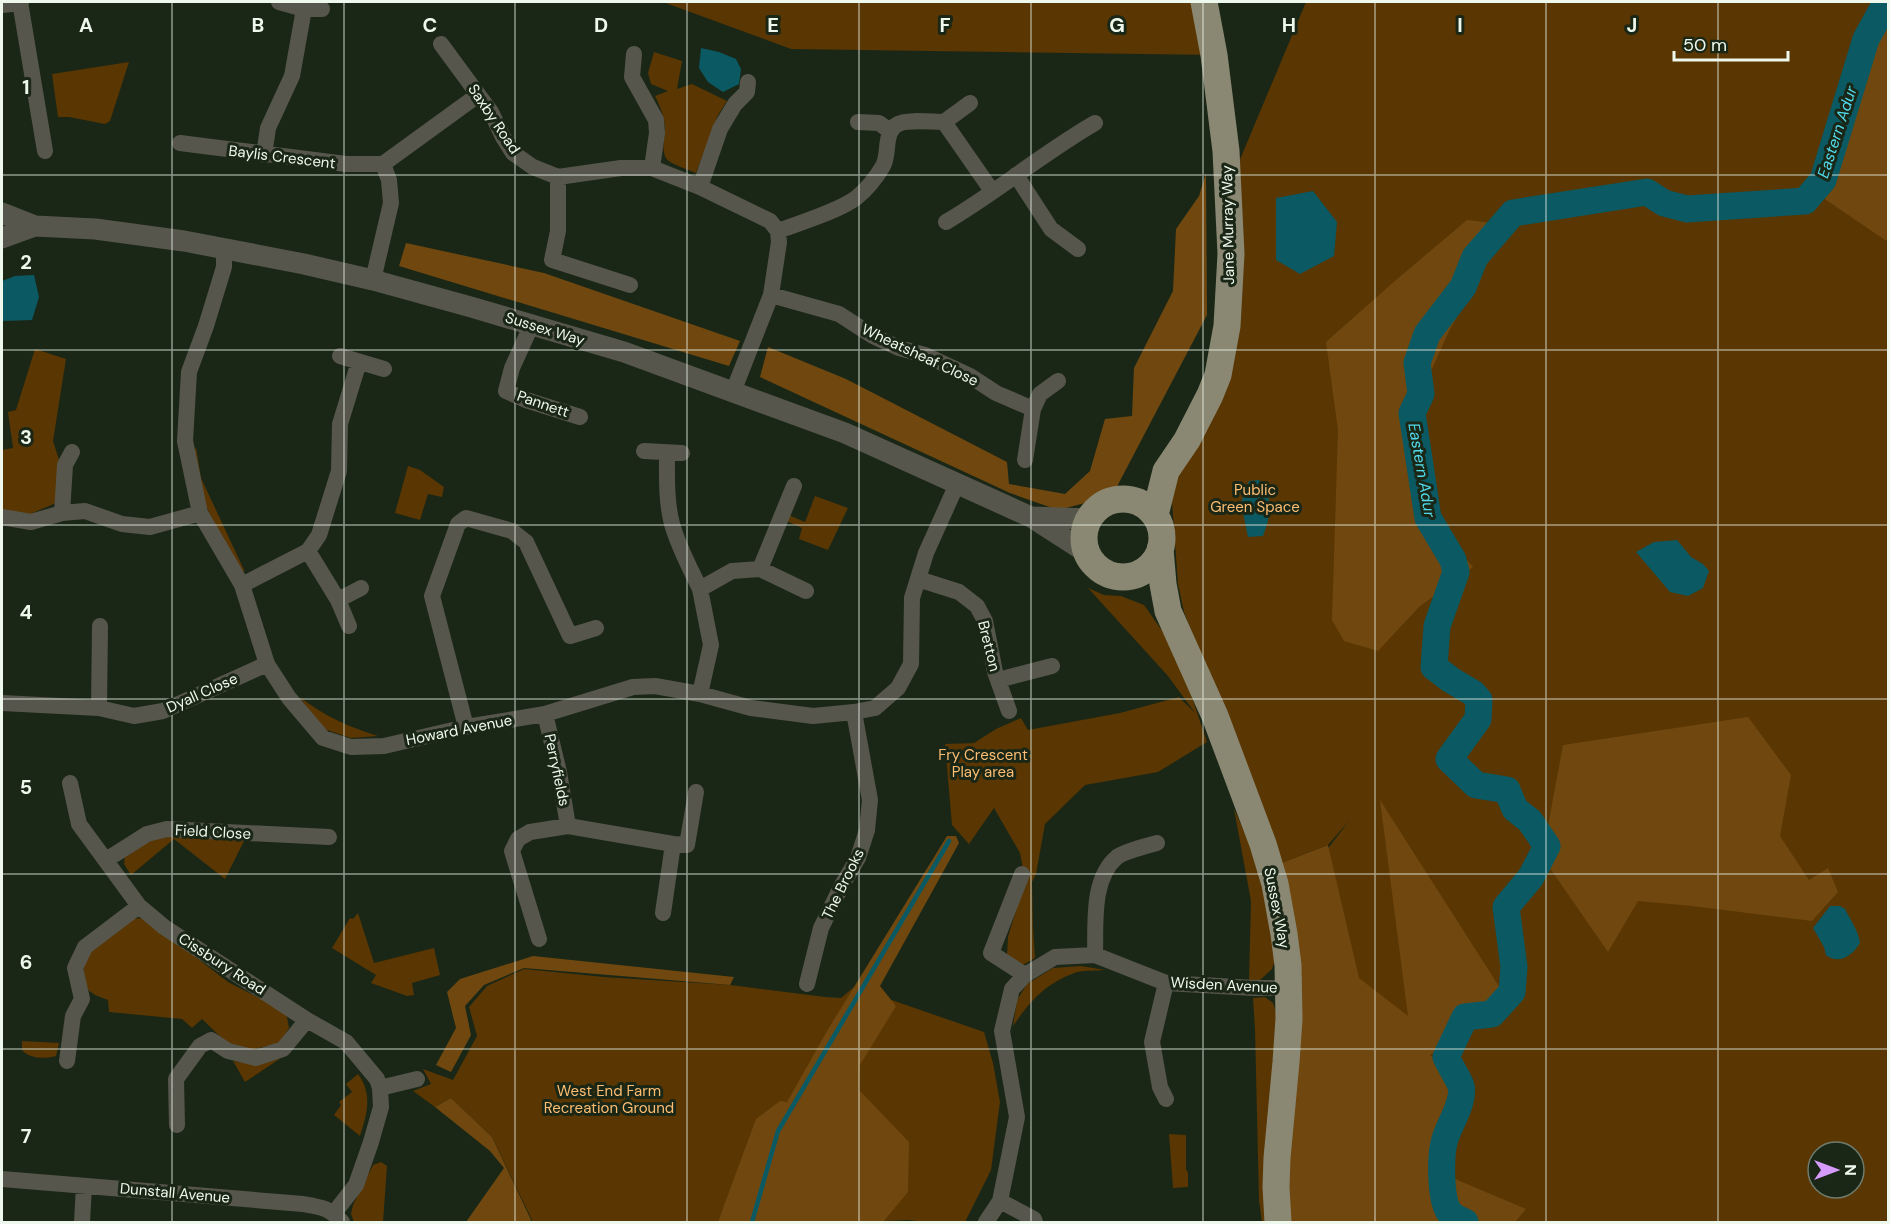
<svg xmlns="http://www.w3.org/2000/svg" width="1890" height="1224" font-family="'DM Sans',sans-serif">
<rect width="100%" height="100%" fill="#1a2716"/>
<path fill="#593602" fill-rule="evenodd" d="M 663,2 L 1199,2 L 1214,55 L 791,49 Z
M 1306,2 L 1888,2 L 1888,1222 L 1378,1222 L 1326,851 L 1349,821 L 1328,845 L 1279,864 L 1184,612 L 1178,584 L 1170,474 L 1218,379 L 1236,169 ZM 1818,1152 L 1854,1152 L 1854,1188 L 1818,1188 Z
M 654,52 L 682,61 L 677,89 L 692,84 L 727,101 L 718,115 L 696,173 C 690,170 669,164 666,158 C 661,150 665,137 665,129 C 665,118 660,106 655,96 L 668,91 L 651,84 L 648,73 Z
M 129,62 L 110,121 L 105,124 L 69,117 L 58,117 L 52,74 Z
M 35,349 L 66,359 L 53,441 L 60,463 L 56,503 L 30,514 L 2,510 L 2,450 L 13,448 L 8,412 L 16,410 Z
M 196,447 L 201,478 L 245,572 L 235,565 L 204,502 L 194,453 Z
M 408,466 L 420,470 L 444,487 L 442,497 L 428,494 L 420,520 L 395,513 Z
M 815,496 L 848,508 L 828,550 L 799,539 L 802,528 L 782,519 L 784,513 L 805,522 Z
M 1088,588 L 1104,595 L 1121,596 L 1144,605 L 1163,632 L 1180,662 L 1207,742 L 1158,772 L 1085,785 L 1045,824 L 1036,874 L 1032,882 L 1033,928 L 1035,958 L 1023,965 L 1007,955 L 1008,937 L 1025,880 L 1020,853 L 994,808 L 969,844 L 952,825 L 945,744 L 974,743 L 996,729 L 1021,718 L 1028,730 L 1120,713 L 1179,697 L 1195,713 L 1168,676 Z
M 300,697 C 322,715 351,728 378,736 L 351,738 L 321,728 Z
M 1234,809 L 1257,858 L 1276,957 L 1272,969 L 1260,980 L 1249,980 L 1251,901 Z
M 174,835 L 245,839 L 225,879 L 174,839 L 131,875 L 124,864 L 125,855 L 143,843 Z
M 358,913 L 374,963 L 434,948 L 440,975 L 412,983 L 414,995 L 407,996 L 371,983 L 376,975 L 332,948 L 350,918 L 353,919 Z
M 139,918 L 149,921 L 228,982 L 286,1012 L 289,1028 L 280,1043 L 251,1050 L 230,1046 L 202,1019 L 192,1028 L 182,1019 L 109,1012 L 108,1000 L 95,995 L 88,990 L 83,975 L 84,965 L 91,950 L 128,920 Z
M 1081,966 L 1105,970 C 1096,971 1085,970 1077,972 C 1046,983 1031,1000 1013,1026 L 1017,1000 L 1027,984 L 1053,968 Z
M 524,969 L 604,977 L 730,985 L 825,997 L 841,998 L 854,987 L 984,1032 L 993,1063 L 1000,1102 L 991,1170 L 965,1222 L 925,1222 L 908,1220 L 860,1222 L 533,1222 L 492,1137 L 451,1098 L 435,1107 L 413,1091 L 431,1084 L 423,1069 L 453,1080 L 477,1036 L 469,1007 L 487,986 Z
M 1265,997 L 1273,1003 L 1278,1018 L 1266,1222 L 1262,1222 L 1259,1201 L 1255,1029 L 1253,998 Z
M 22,1041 L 59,1043 L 56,1056 C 46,1059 29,1059 22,1050 Z
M 281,1058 L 245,1082 L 233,1061 L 257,1065 Z
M 358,1074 C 373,1094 367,1114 360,1136 L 334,1115 L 341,1105 L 339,1102 L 352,1092 L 346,1084 Z
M 1169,1134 L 1186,1135 L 1186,1169 L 1188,1173 L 1188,1187 L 1173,1188 Z
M 381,1162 L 387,1166 L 383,1222 L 354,1222 L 351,1214 L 353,1205 L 373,1165 Z"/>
<path fill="#70480f" d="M 1888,3 L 1888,240 L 1885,240 L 1810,189 L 1868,27 Z
M 1206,173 L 1207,315 L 1112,496 L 1058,510 L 1010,493 L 760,377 L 768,347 L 846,379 L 1007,462 L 1009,484 L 1065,494 L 1090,471 L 1105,419 L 1132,416 L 1134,368 L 1173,291 L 1176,229 L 1199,196 Z
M 1467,220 L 1509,225 L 1450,329 L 1412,413 L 1428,518 L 1473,567 L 1419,607 L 1378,651 L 1344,641 L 1332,620 L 1338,430 L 1326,342 L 1396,280 Z
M 406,243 L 544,273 L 740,341 L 729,366 L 399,266 Z
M 1748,717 L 1791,775 L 1780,836 L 1809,880 L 1828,868 L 1838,892 L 1812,921 L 1692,906 L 1638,901 L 1608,952 L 1545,861 L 1543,853 L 1563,745 Z
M 1380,800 L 1509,1002 L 1430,1055 L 1468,1093 L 1448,1176 L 1526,1209 L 1515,1222 L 1282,1222 L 1279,864 L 1328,845 L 1359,978 L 1408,1016 Z
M 947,836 L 956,836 L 959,843 L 880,986 L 896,1006 L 860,1065 L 859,1090 L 909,1142 L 908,1192 L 883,1222 L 718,1222 L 756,1119 L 780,1101 L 787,1102 L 827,1031 Z
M 533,956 L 734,977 L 730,985 L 524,968 L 484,985 L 465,1006 L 471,1035 L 451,1072 L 436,1065 L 456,1028 L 447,992 L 460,979 Z
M 451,1098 L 492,1137 L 532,1222 L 466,1222 L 504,1168 L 490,1151 L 435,1107 Z"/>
<path fill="#0b5963" d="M 701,48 L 719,52 L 736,59 L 741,69 L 739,84 L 723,92 L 708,82 L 699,68 Z
M 1313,191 L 1337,222 L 1334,256 L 1300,274 L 1276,260 L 1276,198 Z
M 34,275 L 39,297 L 32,320 L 2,321 L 2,281 L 15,276 Z
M 1259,480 C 1274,498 1271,515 1263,536 L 1248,537 L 1241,503 L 1249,481 Z
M 1677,540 L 1691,557 L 1703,564 L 1709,571 L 1703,588 L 1688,596 L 1670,592 L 1636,552 L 1654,542 Z
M 1830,906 L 1840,906 L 1845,909 C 1850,919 1859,932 1860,943 C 1852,956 1839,965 1826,955 L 1824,947 L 1813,928 Z"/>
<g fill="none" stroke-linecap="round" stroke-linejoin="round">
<path stroke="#0b5963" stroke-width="4.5" d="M 752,1222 L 778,1131 L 949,841"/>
<path stroke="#0b5963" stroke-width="27" d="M 1465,1222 C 1460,1220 1453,1217 1449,1212 C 1440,1198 1440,1155 1445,1139 C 1449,1125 1465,1101 1461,1086 C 1459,1080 1449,1064 1446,1057 L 1465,1017 L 1492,1014 L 1512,992 L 1514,967 L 1506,907 L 1531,877 L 1547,846 L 1530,821 L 1515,809 L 1507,790 L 1476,785 L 1449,759 L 1478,719 L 1479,700 L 1473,693 L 1451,680 L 1434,667 L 1437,626 L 1456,572 L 1453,560 L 1428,518 L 1412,413 L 1421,394 L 1417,363 L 1427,334 L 1463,287 L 1475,257 L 1513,213 L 1647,192 L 1664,203 L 1687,209 L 1805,201 L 1823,180 L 1866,39 L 1882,10 L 1888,4"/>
<path stroke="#57564c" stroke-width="16" d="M 20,2 L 45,151
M 2,5 L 21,3
M 304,9 L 322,9
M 441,44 L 491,112 L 503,137 L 513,153 L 533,167 L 558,177 L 621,168 L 652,168 L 700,187 L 770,221 L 778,231 L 779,242 L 771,295 L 733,392
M 634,54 L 632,77 L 656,120 L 657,133 L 652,168
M 858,122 L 879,123 L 890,131
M 944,122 L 970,103
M 180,143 L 346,164 L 383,164 L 478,95
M 264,155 L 268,128 L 292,76 L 304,9 L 279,2
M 1016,175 L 1051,229 L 1078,249
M 558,177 L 558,231 L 552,260 L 630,285
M 700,187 L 720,129 L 735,104 L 747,92 L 748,82
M 946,222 C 997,192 1043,153 1095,123
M 778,231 C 799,223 839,211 856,198 C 866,190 876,178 883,166 C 890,154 883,131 898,124 C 908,119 932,122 944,122 L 992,191
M 224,248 L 224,267 L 206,326 L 189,372 L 185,441 L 200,513 L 242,585 L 267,664 L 289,698 L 323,738 L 351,747 L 384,746 L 466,727 L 545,714 L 633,687 L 655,686 L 700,694 L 751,708 L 813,716 L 854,712 L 875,708 L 898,688 L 911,664 L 912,598 L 926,553 L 957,484
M 373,280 L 391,203 L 389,180 L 383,164
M 771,295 L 839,314 L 873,336 L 899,348 L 925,355 L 970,376 L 996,393 L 1033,409
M 532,324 L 512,368 L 506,391 L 526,400 L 580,417
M 340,356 L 384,369
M 644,451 L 682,453
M 667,453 C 667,476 666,501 672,524 C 678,546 690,568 700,589
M 1025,460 L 1033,409 L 1040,394 L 1058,381
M 62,513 L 65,465 L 72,452
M 2,517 L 31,522 L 62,513 L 85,511 L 122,524 L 150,527 L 200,513
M 308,551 L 338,600 L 349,626
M 760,569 L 806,591
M 918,579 L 959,592 L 977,606 L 985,621 L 995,672 L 1009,711
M 242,585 L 308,551 L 319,535 L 339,471 L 340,424 L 359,362
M 338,600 L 361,588
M 998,680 L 1052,666
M 700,694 L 711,645 L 700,589 L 732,571 L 760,569 L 794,486
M 2,703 L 99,708 L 134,716 L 163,711 L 267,664
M 99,708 L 100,626
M 545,714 L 559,772 L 568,826
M 466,727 L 432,596 L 458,524 L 466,518 L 512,531 L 526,542 L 570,636 L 596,628
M 70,783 L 79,824 L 139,906 L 164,927 L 307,1020 L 346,1042 L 377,1079 L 380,1088 L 381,1107 L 371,1142 L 356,1185 L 334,1213
M 106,860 L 147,834 L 167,829 L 329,837
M 1022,874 L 991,953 L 1025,975
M 663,913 L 673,844 L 687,845 L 696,792
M 539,939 L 512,851 L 518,839 L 530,832 L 568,826 L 673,844
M 1095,955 C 1096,924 1091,879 1117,857 C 1125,851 1146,846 1157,843
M 1166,983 L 1152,1042 L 1160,1087 L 1166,1099
M 807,984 L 821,928 L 842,885 L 858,858 L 867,830 L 870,800 L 854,712
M 67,1061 L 73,1016 L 82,999 L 75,968 L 85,947 L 139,906
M 380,1088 L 417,1079
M 177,1125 L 176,1079 L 200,1046 L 211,1040 L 228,1051 L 256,1058 L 283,1049 L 307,1020
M 2,1179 L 303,1204 C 322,1207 329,1208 342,1222
M 1000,1201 L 1034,1219 L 1035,1222
M 82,1222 L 84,1186
M 986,1222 L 1000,1201 L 1017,1117 L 1002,1031 L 1012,989 L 1025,975 L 1055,957 L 1095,955 L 1166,983 L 1254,988 L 1289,988"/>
<path stroke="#57564c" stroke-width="21" d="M 2,213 L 35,226 L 95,229 L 184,241 L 304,264 L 373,280 L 471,307 L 624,352 L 845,433 L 1031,517 L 1087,553
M 2,238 L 35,226
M 1031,517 L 1089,519"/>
<path stroke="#8a8873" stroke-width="27" d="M1084 538a39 39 0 1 1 78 0a39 39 0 1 1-78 0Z
M 1155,515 L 1166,471 L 1187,440 L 1210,395 L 1218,375 L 1227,326 L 1231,254 L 1226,151 L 1214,55 L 1204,2
M 1160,549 L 1163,584 L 1168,611 L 1215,716 L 1263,844 L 1275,884 L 1284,934 L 1288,965 L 1289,1019 L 1286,1062 L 1277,1158 L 1276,1187 L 1278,1222"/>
</g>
<path fill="none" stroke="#eff8ec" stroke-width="1.5" stroke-opacity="0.55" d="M 172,2 L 172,1222M 344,2 L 344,1222M 515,2 L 515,1222M 687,2 L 687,1222M 859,2 L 859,1222M 1031,2 L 1031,1222M 1203,2 L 1203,1222M 1375,2 L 1375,1222M 1546,2 L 1546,1222M 1718,2 L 1718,1222M 2,175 L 1888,175M 2,350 L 1888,350M 2,525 L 1888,525M 2,699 L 1888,699M 2,874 L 1888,874M 2,1049 L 1888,1049"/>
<g text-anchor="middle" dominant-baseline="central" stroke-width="6" stroke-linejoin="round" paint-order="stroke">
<g font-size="15" fill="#eff8ec" stroke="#1a2716">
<text transform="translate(494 119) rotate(56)">Saxby Road</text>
<text transform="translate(282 157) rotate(7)">Baylis Crescent</text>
<text transform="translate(1228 225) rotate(-91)">Jane Murray Way</text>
<text transform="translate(545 329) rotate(17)">Sussex Way</text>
<text transform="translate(920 355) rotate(25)">Wheatsheaf Close</text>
<text transform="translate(543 404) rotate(19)">Pannett</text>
<text transform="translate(989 646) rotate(76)">Bretton</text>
<text transform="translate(202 693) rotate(-24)">Dyall Close</text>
<text transform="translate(459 730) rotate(-11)">Howard Avenue</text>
<text transform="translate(557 770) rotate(78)">Perryfields</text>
<text transform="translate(213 832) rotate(3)">Field Close</text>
<text transform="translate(843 884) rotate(-64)">The Brooks</text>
<text transform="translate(1277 908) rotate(79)">Sussex Way</text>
<text transform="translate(222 964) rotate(33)">Cissbury Road</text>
<text transform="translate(1224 985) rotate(3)">Wisden Avenue</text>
<text transform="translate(175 1193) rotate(5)">Dunstall Avenue</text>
</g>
<g font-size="15" fill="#fdbd72" stroke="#1a2716">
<text x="1255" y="490">Public<tspan x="1255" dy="17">Green Space</tspan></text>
<text x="983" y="755">Fry Crescent<tspan x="983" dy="17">Play area</tspan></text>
<text x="609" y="1091">West End Farm<tspan x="609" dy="17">Recreation Ground</tspan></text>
</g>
<g font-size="16" font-style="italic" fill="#52d9eb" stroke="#1a2716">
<text transform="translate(1837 132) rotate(-72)">Eastern Adur</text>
<text transform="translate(1422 470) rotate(80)">Eastern Adur</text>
</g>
</g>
<g font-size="20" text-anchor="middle" font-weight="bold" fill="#eff8ec" stroke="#1a2716" stroke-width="6" stroke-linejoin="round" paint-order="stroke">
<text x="86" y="32">A</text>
<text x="258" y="32">B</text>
<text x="430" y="32">C</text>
<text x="601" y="32">D</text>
<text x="773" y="32">E</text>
<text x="945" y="32">F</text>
<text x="1117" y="32">G</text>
<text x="1289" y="32">H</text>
<text x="1460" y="32">I</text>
<text x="1632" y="32">J</text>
<text x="26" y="94">1</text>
<text x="26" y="269">2</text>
<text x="26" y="444">3</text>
<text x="26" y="619">4</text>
<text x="26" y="794">5</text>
<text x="26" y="969">6</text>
<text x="26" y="1143">7</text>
</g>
<rect width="1890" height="1224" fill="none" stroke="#eff8ec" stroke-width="6"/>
<g transform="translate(1836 1170) rotate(90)"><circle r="28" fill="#1a2716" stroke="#6f7b6c" stroke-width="1.5"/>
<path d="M0-4.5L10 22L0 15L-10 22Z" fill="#d69bfa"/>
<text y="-9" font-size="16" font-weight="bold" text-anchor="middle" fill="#eff8ec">N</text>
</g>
<path d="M1674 51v9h114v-9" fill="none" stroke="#eff8ec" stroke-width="3"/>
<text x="1683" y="51" font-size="18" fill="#eff8ec" stroke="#1a2716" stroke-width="4.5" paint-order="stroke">50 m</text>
</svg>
